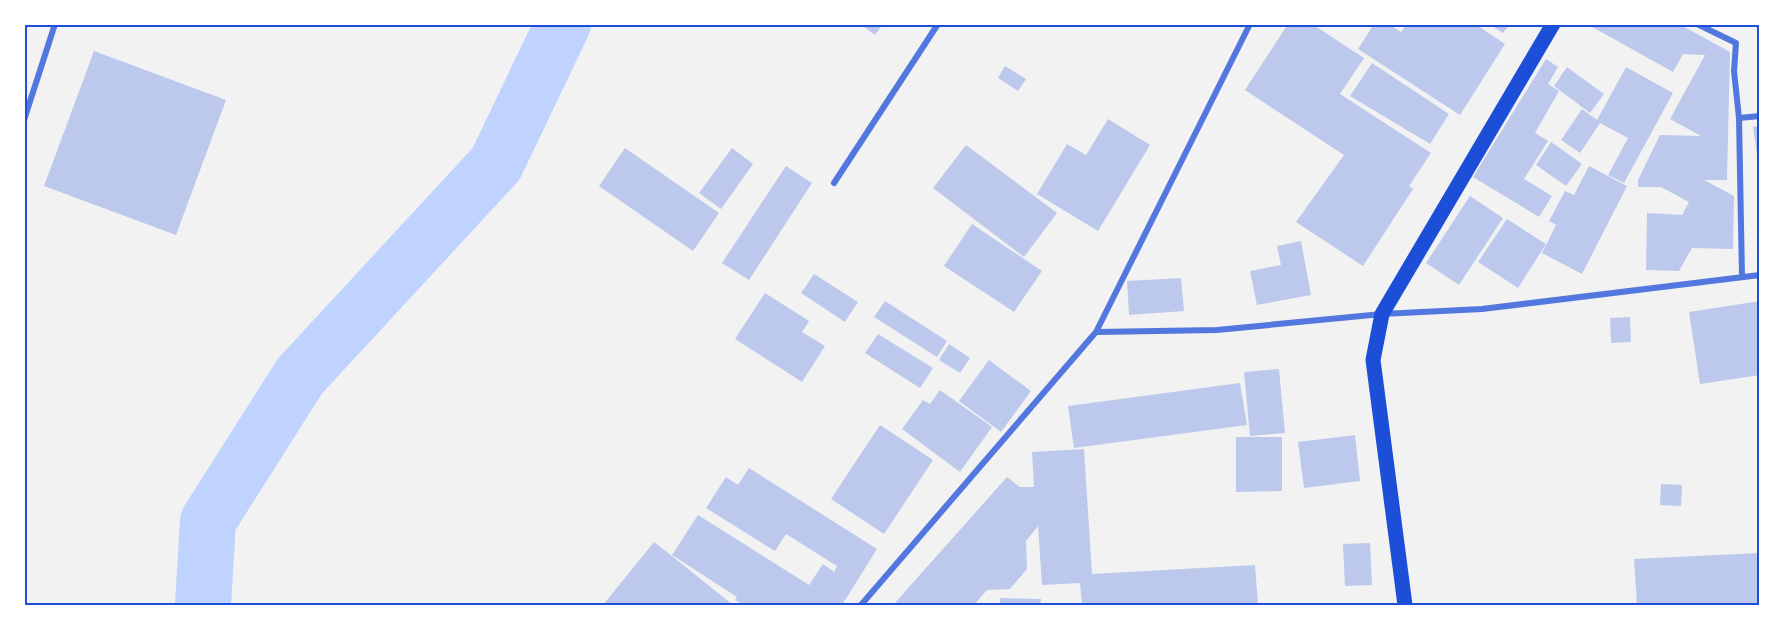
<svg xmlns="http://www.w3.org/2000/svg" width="1784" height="629" font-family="'PT Sans Narrow',sans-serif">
<rect width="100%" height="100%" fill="#f2f2f2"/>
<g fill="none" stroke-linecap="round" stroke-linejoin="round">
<path stroke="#bfd3fe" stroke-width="56" d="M 203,605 L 208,521 L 300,376 L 496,164 L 563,24"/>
</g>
<path fill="#bdc9ec" d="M 860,24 L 883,24 L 875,35 Z
M 1288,24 L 1312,24 L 1364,58 L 1340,94 L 1431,153 L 1409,186 L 1413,189 L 1363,266 L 1296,222 L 1344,155 L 1245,90 Z
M 1374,24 L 1389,24 L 1401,32 L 1407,24 L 1475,24 L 1505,44 L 1460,115 L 1358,49 Z
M 1489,24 L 1510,24 L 1503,33 Z
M 1587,24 L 1679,24 L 1730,52 L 1727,180 L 1704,180 L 1734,196 L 1733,249 L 1692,248 L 1679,271 L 1646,270 L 1647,213 L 1682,215 L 1689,202 L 1661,187 L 1638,187 L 1638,180 L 1660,135 L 1701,136 L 1670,119 L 1705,55 L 1683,54 L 1673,72 Z
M 94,51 L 226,100 L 176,235 L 44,186 Z
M 1546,59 L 1558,67 L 1548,84 L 1559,91 L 1535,133 L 1548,141 L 1524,179 L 1552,196 L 1539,217 L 1473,177 Z
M 1372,63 L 1449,114 L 1430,144 L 1350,96 Z
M 1005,66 L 1026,79 L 1018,91 L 998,78 Z
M 1567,67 L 1604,94 L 1590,113 L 1554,86 Z
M 1626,67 L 1673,93 L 1624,183 L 1608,175 L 1628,138 L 1600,123 L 1580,153 L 1561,140 L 1582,109 L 1597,120 Z
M 1108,119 L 1150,145 L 1098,231 L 1037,194 L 1067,144 L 1086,155 Z
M 1760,126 L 1760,155 L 1757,155 L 1753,127 Z
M 1551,142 L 1582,164 L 1566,186 L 1536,165 Z
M 966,145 L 1057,213 L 1024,257 L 933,188 Z
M 625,148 L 719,213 L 693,251 L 599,186 Z
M 732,148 L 753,164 L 721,209 L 699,193 Z
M 786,166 L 812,183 L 749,280 L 722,263 Z
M 1589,166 L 1627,186 L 1582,274 L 1542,253 L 1556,225 L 1549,221 L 1565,191 L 1574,195 Z
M 1470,196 L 1503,218 L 1459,285 L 1426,263 Z
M 1507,219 L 1546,244 L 1518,288 L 1478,262 Z
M 972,224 L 1042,271 L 1014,312 L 944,266 Z
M 1301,241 L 1311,295 L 1257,305 L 1250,271 L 1281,265 L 1277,246 Z
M 814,274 L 858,302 L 845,322 L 801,293 Z
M 1181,278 L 1184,311 L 1129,315 L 1127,281 Z
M 765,293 L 809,321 L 802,332 L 825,346 L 802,382 L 735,339 Z
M 885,301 L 947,341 L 937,357 L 874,317 Z
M 1760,301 L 1760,375 L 1700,384 L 1689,312 Z
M 1630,317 L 1631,342 L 1611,343 L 1610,318 Z
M 878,334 L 933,368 L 920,388 L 865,353 Z
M 949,344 L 970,358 L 960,373 L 939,360 Z
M 989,360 L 1031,391 L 1001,432 L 959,401 Z
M 1279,369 L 1285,433 L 1250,436 L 1244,372 Z
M 1240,383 L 1247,425 L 1074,448 L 1068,406 Z
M 940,390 L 992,427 L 960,472 L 902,429 L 923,400 L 930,404 Z
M 880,425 L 933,460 L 884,534 L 831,499 Z
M 1355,435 L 1360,481 L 1304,488 L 1298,442 Z
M 1236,437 L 1282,437 L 1282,491 L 1236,492 Z
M 1084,449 L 1092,574 L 1255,565 L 1258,605 L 1082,605 L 1080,583 L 1042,585 L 1038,526 L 1026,541 L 1027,569 L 1010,589 L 987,590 L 974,605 L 893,605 L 1007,477 L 1020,487 L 1034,487 L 1032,452 Z
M 749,468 L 877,549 L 842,605 L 743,605 L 735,600 L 737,597 L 672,555 L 698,515 L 809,585 L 823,564 L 834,572 L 837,566 L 786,534 L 775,551 L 706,508 L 726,477 L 738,485 Z
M 1661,484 L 1682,485 L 1681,506 L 1660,505 Z
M 654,542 L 672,556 L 733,605 L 603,605 Z
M 1370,543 L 1372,585 L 1345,586 L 1343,544 Z
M 1760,553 L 1760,605 L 1637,605 L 1634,559 Z
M 1000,598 L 1041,599 L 1040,605 L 1000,605 Z"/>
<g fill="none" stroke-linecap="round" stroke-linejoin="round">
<path stroke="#5277de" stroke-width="6" d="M 1250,24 L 1096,332 L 1217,330 L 1382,314 L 1482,309 L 1760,275
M 1697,24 L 1736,43 L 1734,71 L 1739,118 L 1760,116
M 1739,118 L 1742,277
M 24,120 L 55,24
M 834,183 L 938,24
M 861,605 L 1096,332"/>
<path stroke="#1d4ed8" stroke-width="15" d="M 1405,605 L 1373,360 L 1382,314 L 1553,24"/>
</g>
<rect width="1784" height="629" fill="none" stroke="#ffffff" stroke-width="51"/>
<rect x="26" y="26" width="1732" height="578" fill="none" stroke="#1d4ed8" stroke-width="2"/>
</svg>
